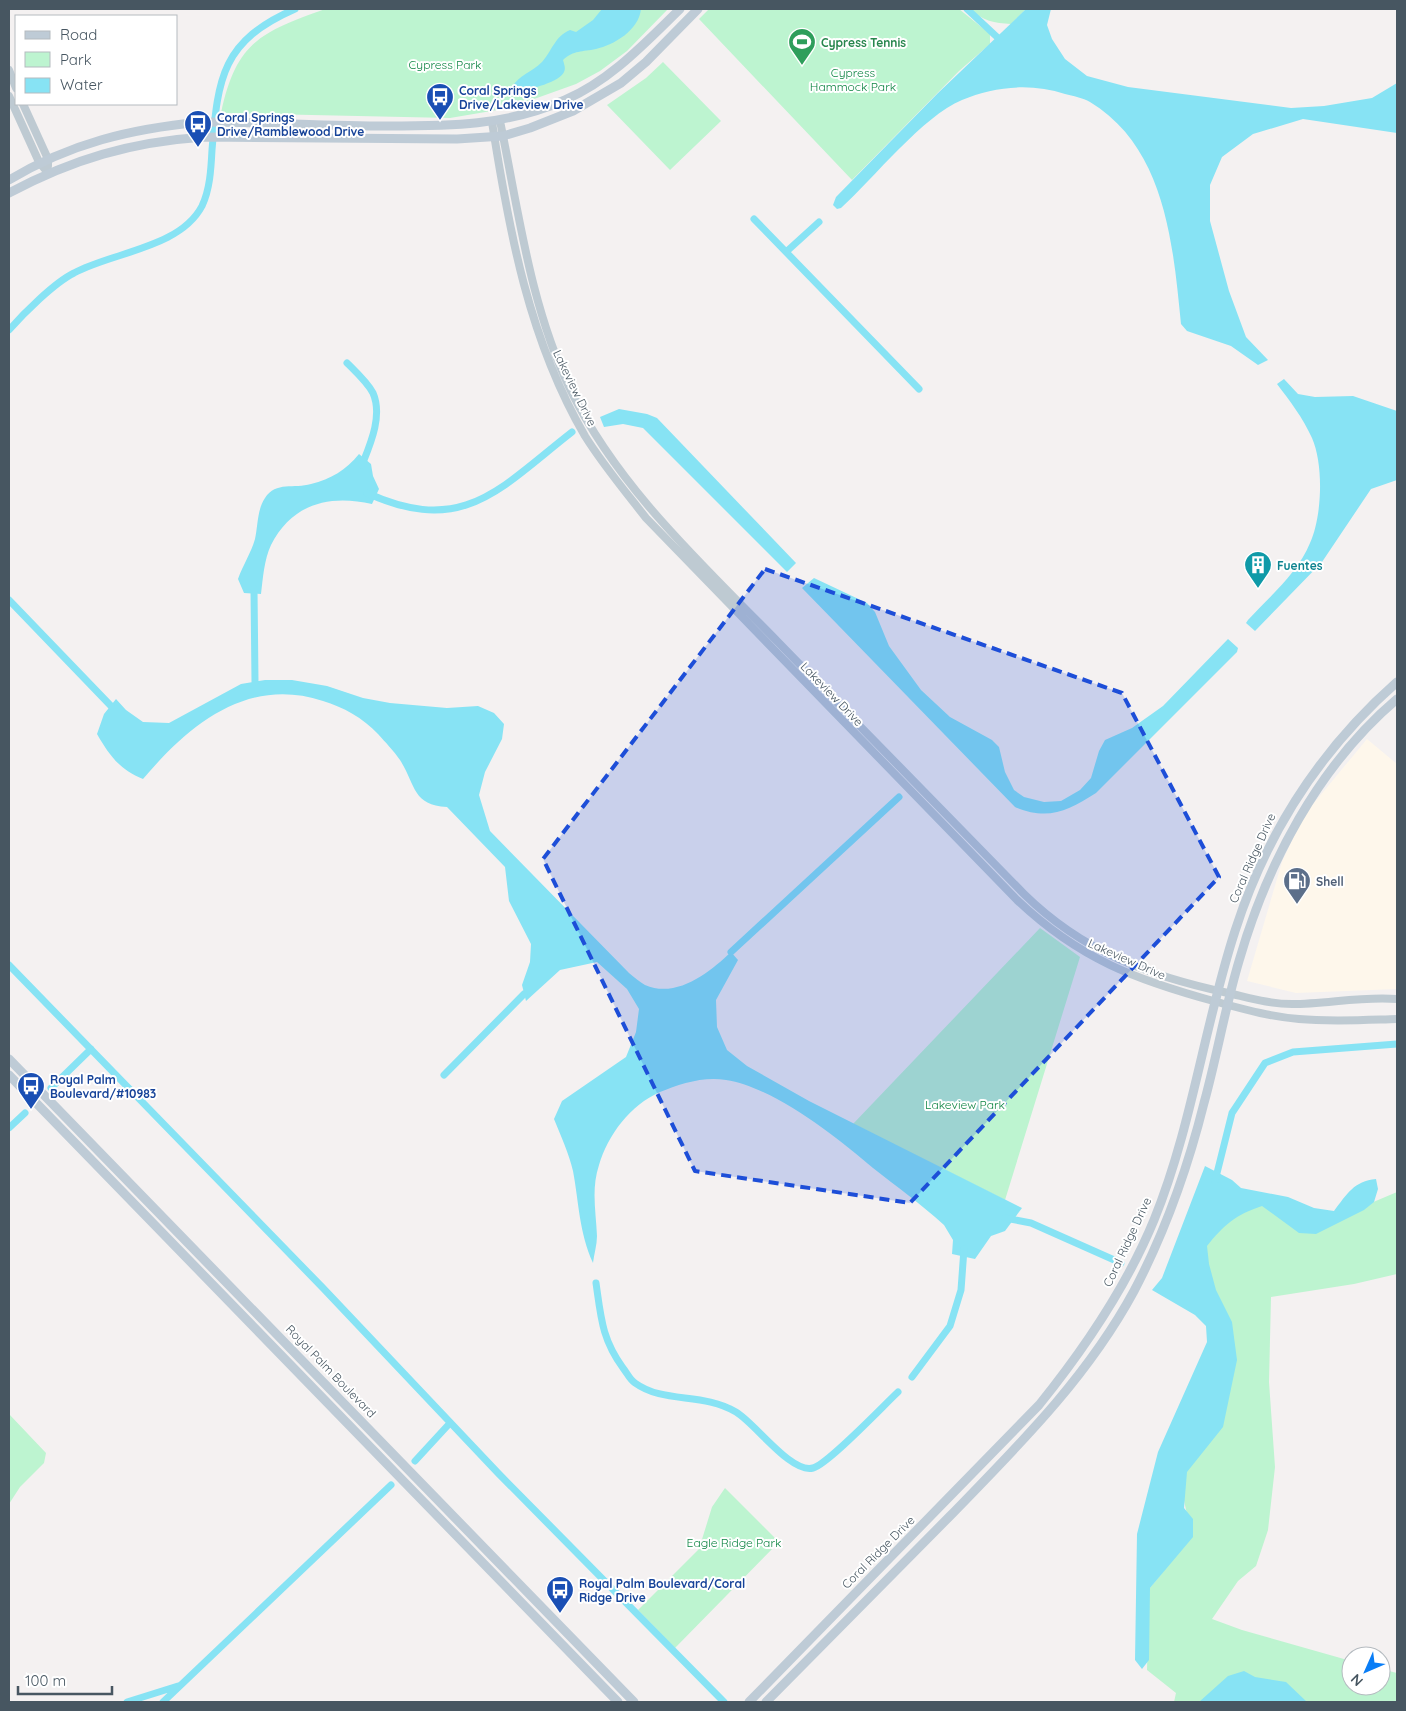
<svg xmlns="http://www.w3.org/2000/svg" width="1406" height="1711" font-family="Quicksand,sans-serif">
<rect width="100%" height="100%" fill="#f4f1f1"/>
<path fill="#fef7eb" d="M 1367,739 L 1397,764 L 1397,989 L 1296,993 L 1247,981 L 1282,862 L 1304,815 Z"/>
<path fill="#bdf4d0" d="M 325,9 L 668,9 L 627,51 L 600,71 L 576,84 L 509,108 L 450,118 L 221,113 C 236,42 261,32 325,9 Z
M 709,9 L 959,9 L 990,34 L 990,44 L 959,71 L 852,180 L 699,19 Z
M 970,9 L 1026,9 L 1011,24 C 994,23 983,21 970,9 Z
M 663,62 L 721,121 L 670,170 L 607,105 L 646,78 Z
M 1040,928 L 1080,957 L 1005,1200 L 853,1124 Z
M 1397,1192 L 1397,1274 L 1354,1284 L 1271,1297 L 1269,1382 L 1275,1467 L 1268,1530 L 1256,1566 L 1238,1581 L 1212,1619 L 1242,1630 L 1351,1661 L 1351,1686 L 1381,1686 L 1381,1669 L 1397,1673 L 1397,1702 L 1174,1702 L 1176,1693 L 1147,1670 L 1149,1589 C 1164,1572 1176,1553 1192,1537 L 1176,1464 L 1225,1318 L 1185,1241 L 1244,1201 L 1338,1217 Z
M 9,1414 L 46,1453 L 44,1463 L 20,1487 L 9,1504 Z
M 725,1488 L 779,1542 L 675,1648 L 638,1610 L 699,1549 L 712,1507 Z"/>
<path fill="#87e3f4" d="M 602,9 L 641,9 C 639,30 614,45 596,49 C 582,52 574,50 563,60 C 564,64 566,68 564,72 C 560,82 530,89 519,92 L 512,87 C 519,75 532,72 542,62 C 552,51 555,36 570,30 L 576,32 L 593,20 Z
M 1026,9 L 1051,9 L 1047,25 L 1052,39 L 1065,59 L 1087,76 L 1128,87 L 1291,108 L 1324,106 L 1372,98 L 1397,83 L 1397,133 L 1303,119 L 1253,134 L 1222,157 L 1210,185 L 1210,221 L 1229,291 L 1246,337 L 1268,360 L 1258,365 L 1231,346 L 1187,331 L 1181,324 C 1173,245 1166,148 1090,102 C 1083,98 1073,96 1065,94 C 1032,83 994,86 962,100 C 923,116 874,178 841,208 L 837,209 L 833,205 L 836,197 L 938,93 Z
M 1284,379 L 1298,394 L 1315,397 L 1353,396 L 1397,411 L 1397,480 L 1371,489 L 1322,562 L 1255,631 L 1246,623 L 1248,620 C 1269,597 1298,573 1310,543 C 1322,517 1324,465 1312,438 C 1303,418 1290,401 1277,384 Z
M 619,409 L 647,414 L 657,418 L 796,563 L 787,572 L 643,428 L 623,424 L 604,427 L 600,417 Z
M 359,454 L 371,464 L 373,476 L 379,489 L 372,504 C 329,494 292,504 271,545 C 264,560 263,578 261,594 L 244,593 L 238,579 C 243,565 251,553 255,539 C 258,526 257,510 265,498 C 276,481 294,489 311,484 C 331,479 346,470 359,454 Z
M 814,578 L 867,603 L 875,612 L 889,646 L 921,690 L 950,717 L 992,740 L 999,747 L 1005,772 L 1014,790 L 1024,797 L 1044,802 L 1061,801 L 1080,790 L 1091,778 L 1099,751 L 1105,740 L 1132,728 L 1163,706 L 1228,639 L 1238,648 L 1237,652 L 1096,793 C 1068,811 1048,821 1015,807 L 802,588 Z
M 265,680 L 292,680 L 327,686 L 363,698 L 390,703 L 447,708 L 478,706 L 494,713 L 504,724 L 502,739 L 485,772 L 479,795 L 490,831 L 629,973 C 634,977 640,982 645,985 C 677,999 710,972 731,952 L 738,960 L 716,1000 L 717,1027 L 727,1050 L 747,1066 L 809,1101 L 1022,1208 L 1005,1231 L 991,1236 L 975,1259 L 952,1254 L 953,1240 L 944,1225 C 921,1204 897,1187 873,1168 C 837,1137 773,1087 726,1080 C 704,1076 679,1084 660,1092 C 630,1105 608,1135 599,1165 C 591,1189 596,1212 597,1236 C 597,1245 594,1254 593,1263 C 579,1232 579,1203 573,1171 C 569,1154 561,1136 554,1119 L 562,1101 L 626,1057 L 636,1032 L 639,1009 L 627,989 L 597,962 L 560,970 L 526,1001 L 522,985 L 530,962 L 531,944 L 509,901 L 505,867 L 447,807 C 412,805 416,785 400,760 C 394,751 385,742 378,734 C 363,718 343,707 323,701 C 247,676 189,725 143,779 C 120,770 109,755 97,734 L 104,714 L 116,699 L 126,710 L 143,722 L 169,723 L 241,684 Z
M 1205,1166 L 1232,1180 L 1241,1188 L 1288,1197 L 1314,1208 L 1334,1211 C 1347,1194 1354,1181 1376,1179 L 1378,1189 L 1374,1202 L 1364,1210 L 1316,1234 L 1299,1233 L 1262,1206 C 1235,1215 1224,1225 1207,1246 L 1209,1264 L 1216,1290 L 1232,1322 L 1237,1360 L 1223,1427 L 1187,1472 L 1184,1508 L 1193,1519 L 1193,1537 L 1150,1588 L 1149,1660 L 1142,1669 L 1135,1660 L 1137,1534 L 1158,1452 L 1207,1342 L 1206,1326 L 1195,1315 L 1152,1290 L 1162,1278 Z
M 1244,1671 L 1255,1677 L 1286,1682 L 1307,1702 L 1199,1702 L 1228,1676 Z"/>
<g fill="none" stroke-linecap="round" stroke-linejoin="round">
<path stroke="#87e3f4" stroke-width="7" d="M 967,9 L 997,37
M 754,219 L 919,389
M 786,252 L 819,222
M 9,330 C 24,313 54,283 74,273 C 113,252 180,248 202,206 C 210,189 211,169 212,150 C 218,77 222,41 295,9
M 347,363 C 356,372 367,382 373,393 C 383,416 370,445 362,465
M 367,493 C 464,537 500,488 572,432
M 254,589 L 255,682
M 9,600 L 111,706
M 731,952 L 899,797
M 9,965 L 323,1288 L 498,1473 L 724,1702
M 444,1075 L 524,994
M 51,1088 L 91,1049
M 9,1128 L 25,1113
M 1215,1181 L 1232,1113 L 1265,1063 L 1293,1052 L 1397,1044
M 1005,1218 L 1031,1223 L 1121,1263
M 596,1283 C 601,1318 602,1339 623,1368 C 627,1373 630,1380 635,1383 C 664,1404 702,1392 736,1412 C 755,1423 791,1474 813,1468 C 828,1464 883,1406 898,1392
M 912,1377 L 950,1326 L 961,1290 L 964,1249
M 415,1461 L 450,1423
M 127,1702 L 178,1686
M 163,1702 L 391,1485"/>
<path stroke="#becad2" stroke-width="8" d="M 9,70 L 16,88
M 9,96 L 39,162 L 48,173
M 23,104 L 48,159 L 48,166
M 500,121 C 519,213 530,306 571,391 C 619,489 703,565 778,642 C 860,726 942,811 1024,894 C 1083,952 1149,976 1228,993 C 1250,998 1270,1004 1292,1004 C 1327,1004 1361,996 1397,999
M 492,122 C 509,231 529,340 585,436 C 603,465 625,491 646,518 L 1017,900 C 1079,959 1136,980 1217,1002 C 1243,1009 1271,1017 1299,1019 C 1331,1022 1364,1020 1397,1019"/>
<path stroke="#becbd6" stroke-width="9" d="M 9,180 C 71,143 130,129 201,122 C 263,122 325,126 387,126 C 451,126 505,126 565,100 C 611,80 645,43 680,9
M 9,193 C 73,159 131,142 204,137 L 457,139 L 503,136 L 530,128 L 573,111 L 621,83 L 646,62 L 698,9
M 9,1059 L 634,1702
M 9,1075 L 618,1702
M 749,1702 L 1039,1405 C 1085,1348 1126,1288 1154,1220 C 1192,1127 1204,1026 1235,931 C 1266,834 1321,749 1397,682
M 766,1702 C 827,1640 888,1578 950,1516 C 1018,1446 1087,1378 1134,1291 C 1165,1232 1188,1167 1204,1103 C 1217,1056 1225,1008 1239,961 C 1267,864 1318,766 1397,699"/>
</g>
<path fill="#1d4ed8" fill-opacity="0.2" stroke="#1d4ed8" stroke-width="4" stroke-dasharray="10 6" stroke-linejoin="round" d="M 765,569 L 1122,693 L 1219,877 L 910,1203 L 695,1171 L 543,859 Z"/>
<defs>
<symbol id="stadium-pin" viewBox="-11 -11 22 30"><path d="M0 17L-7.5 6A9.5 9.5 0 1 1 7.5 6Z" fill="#2e9e5b" stroke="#fff"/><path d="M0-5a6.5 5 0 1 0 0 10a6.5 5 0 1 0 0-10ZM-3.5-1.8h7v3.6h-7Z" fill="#fff"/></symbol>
<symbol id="bus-pin" viewBox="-11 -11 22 30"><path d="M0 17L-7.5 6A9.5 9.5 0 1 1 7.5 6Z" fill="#1a4fb4" stroke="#fff"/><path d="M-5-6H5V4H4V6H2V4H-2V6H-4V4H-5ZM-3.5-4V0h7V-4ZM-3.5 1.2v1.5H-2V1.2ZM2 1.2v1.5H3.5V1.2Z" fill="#fff"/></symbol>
<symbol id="building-pin" viewBox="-11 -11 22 30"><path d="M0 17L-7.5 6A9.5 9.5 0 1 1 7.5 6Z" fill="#0f9aa8" stroke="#fff"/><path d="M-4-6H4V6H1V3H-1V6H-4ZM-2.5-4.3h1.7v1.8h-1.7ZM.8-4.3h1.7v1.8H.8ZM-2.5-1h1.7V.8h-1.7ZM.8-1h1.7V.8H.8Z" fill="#fff"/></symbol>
<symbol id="fuel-pin" viewBox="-11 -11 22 30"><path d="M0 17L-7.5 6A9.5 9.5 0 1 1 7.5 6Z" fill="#5c6f8a" stroke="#fff"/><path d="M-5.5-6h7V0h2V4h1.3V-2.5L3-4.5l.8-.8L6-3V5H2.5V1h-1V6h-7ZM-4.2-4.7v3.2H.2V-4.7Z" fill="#fff"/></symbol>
</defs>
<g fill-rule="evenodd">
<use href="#stadium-pin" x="786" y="26" width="32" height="43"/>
<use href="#bus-pin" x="424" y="81" width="32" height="43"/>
<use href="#bus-pin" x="182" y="108" width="32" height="43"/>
<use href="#building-pin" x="1242" y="549" width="32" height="43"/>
<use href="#fuel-pin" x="1281" y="865" width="32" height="43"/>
<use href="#bus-pin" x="15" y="1070" width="32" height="43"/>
<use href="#bus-pin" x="544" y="1574" width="32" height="43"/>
</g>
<g text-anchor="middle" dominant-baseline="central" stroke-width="4" stroke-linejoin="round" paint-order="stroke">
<g font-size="12" font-weight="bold" fill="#27864d" stroke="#fff" text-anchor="start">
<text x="821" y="42">Cypress Tennis</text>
</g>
<g font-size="12" fill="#0f8544" stroke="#fff">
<text x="445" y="64">Cypress Park</text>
<text x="853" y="72">Cypress<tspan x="853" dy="14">Hammock Park</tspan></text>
<text x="965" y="1104">Lakeview Park</text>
<text x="734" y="1542">Eagle Ridge Park</text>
</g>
<g font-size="12" font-weight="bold" fill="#164399" stroke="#fff" text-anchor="start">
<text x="459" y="90">Coral Springs<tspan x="459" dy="14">Drive/Lakeview Drive</tspan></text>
<text x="217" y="117">Coral Springs<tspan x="217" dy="14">Drive/Ramblewood Drive</tspan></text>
<text x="50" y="1079">Royal Palm<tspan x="50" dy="14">Boulevard/#10983</tspan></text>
<text x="579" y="1583">Royal Palm Boulevard/Coral<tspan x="579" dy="14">Ridge Drive</tspan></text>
</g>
<g font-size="12" fill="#475661" stroke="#fff">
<text transform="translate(575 388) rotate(64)">Lakeview Drive</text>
<text transform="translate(832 694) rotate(46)">Lakeview Drive</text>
<text transform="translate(1252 858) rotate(-66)">Coral Ridge Drive</text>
<text transform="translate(1127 959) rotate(24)">Lakeview Drive</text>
<text transform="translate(1127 1242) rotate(-65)">Coral Ridge Drive</text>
<text transform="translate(331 1371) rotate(46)">Royal Palm Boulevard</text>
<text transform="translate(878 1552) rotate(-45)">Coral Ridge Drive</text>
</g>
<g font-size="12" font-weight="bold" fill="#0d838f" stroke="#fff" text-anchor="start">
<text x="1277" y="565">Fuentes</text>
</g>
<g font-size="12" font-weight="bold" fill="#4e5e75" stroke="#fff" text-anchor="start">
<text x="1316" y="881">Shell</text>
</g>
</g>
<rect width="1406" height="1711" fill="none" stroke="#475661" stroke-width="20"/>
<rect x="15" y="15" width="162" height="90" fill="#ffffff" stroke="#b5bbc0"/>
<rect x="25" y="31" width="25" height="8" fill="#becbd6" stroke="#b5bbc0"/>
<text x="60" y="40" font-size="15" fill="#475661">Road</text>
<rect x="25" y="52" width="25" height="15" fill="#bdf4d0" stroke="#b5bbc0"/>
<text x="60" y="65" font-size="15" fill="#475661">Park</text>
<rect x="25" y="78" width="25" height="15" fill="#87e3f4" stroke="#b5bbc0"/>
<text x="60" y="90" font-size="15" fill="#475661">Water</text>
<g transform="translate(1366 1671) rotate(225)"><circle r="24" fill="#ffffff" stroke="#b5bbc0"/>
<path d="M0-4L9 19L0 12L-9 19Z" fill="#097df6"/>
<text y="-8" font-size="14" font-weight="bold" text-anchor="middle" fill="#475661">N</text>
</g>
<path d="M18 1686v8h94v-8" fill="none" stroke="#475661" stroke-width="2.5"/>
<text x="25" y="1686" font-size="15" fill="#475661" stroke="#ffffff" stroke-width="4" paint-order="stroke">100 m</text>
</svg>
